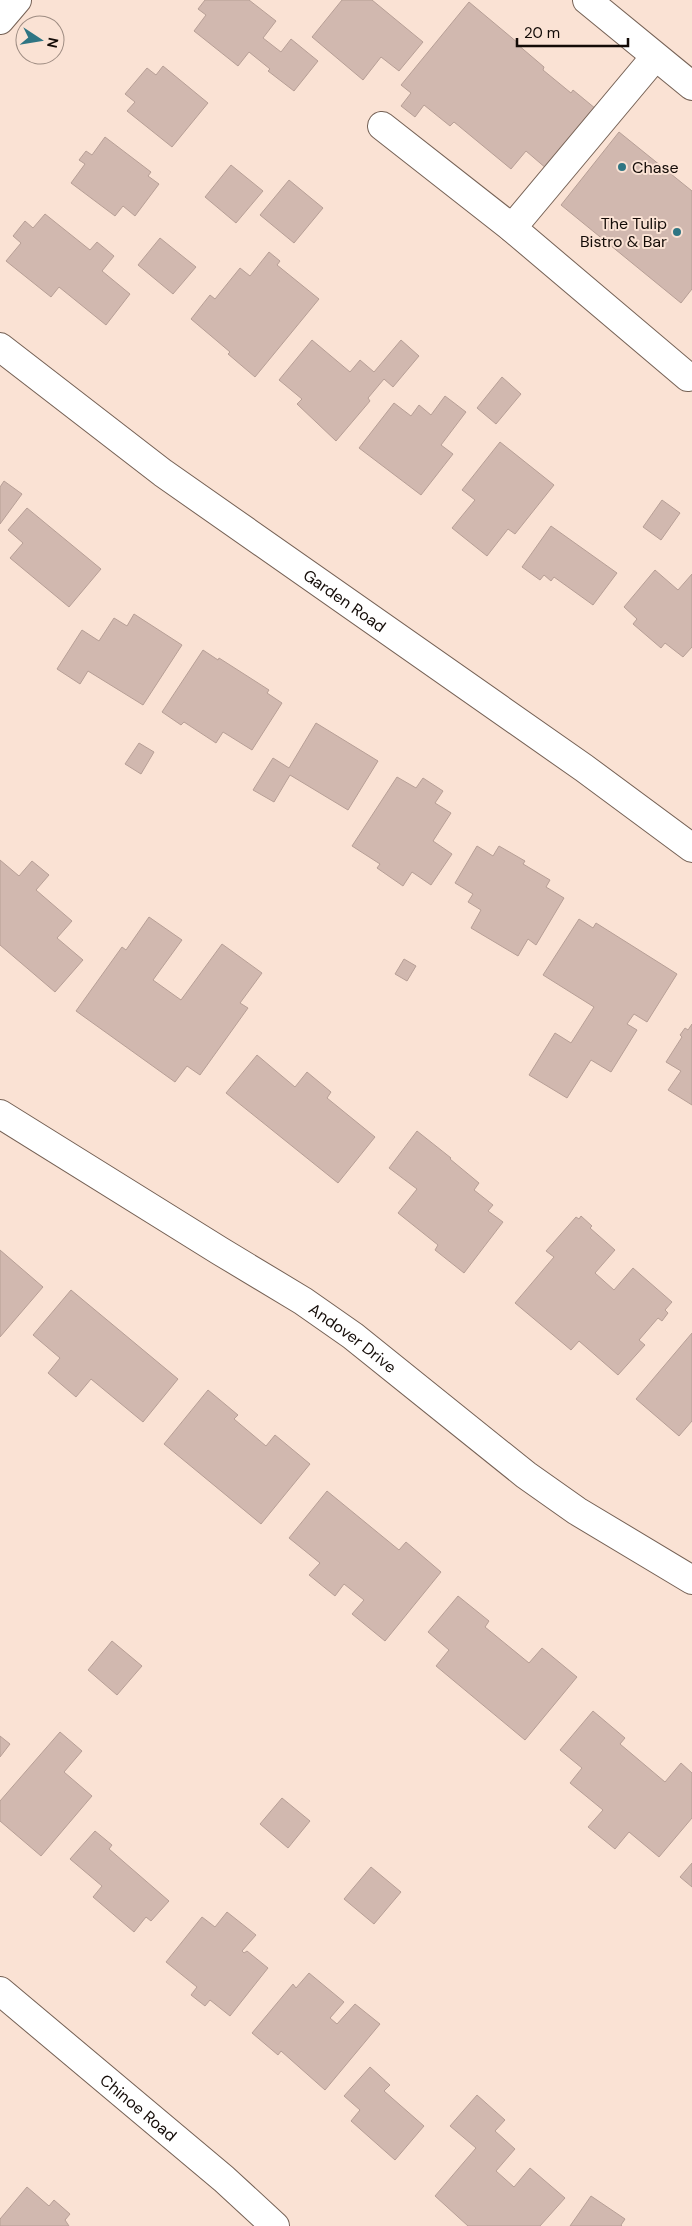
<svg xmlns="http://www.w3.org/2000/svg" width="692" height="2226" font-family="'DM Sans',sans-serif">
<rect width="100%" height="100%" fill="#fae2d4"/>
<path fill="#d1b8af" stroke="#b79f96" d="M 205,0 L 249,0 L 276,21 L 263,38 L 281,52 L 291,39 L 318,61 L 294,91 L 268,71 L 270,69 L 249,52 L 238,66 L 194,31 L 206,15 L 198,9 Z
M 342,0 L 372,0 L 423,42 L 399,71 L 381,57 L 363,80 L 312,37 Z
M 469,2 L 518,43 L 517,44 L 544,67 L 543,70 L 571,93 L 573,90 L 596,109 L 547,169 L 526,151 L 511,169 L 454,122 L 450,126 L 424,105 L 415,117 L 401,106 L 411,93 L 401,85 Z
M 163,66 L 208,103 L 172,147 L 127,111 L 135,102 L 125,94 L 147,68 L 156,75 Z
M 619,132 L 692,191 L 692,289 L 681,303 L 561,205 Z
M 105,137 L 151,172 L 148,176 L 159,184 L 135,216 L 123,206 L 115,216 L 71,183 L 85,164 L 79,160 L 86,151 L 92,155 Z
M 231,165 L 263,191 L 236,223 L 205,197 Z
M 289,180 L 323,208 L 294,243 L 260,215 Z
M 45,214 L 90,250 L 97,242 L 114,256 L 102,271 L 130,294 L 106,325 L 59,287 L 51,297 L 6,261 L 21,243 L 13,236 L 25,221 L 33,228 Z
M 160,238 L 196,267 L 173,294 L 138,265 Z
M 269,252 L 280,261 L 277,265 L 319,299 L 255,377 L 228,354 L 230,352 L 191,319 L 210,295 L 215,299 L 240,268 L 250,276 Z
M 312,340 L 350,372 L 360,360 L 374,372 L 401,340 L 419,356 L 393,387 L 384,379 L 368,398 L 370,401 L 336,441 L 297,404 L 302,399 L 279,380 Z
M 502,377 L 521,394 L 496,424 L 477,408 Z
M 445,396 L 466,412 L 441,445 L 453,454 L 421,495 L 359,448 L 394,403 L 411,416 L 419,405 L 431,415 Z
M 500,442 L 554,485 L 515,534 L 508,529 L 487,556 L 452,528 L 475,500 L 462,490 Z
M 4,481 L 22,494 L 0,524 L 0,487 Z
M 662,500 L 680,513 L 661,540 L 643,527 Z
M 27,508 L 101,569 L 69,607 L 10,558 L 23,543 L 8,530 Z
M 551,526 L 617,573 L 593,605 L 554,577 L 551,581 L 544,575 L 540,580 L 522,567 Z
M 655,570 L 678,590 L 692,574 L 692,647 L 683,657 L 665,643 L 661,648 L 633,624 L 637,619 L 624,607 Z
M 134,614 L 182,645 L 143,705 L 88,671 L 80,684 L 57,669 L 82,630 L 99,641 L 114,618 L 127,626 Z
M 203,650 L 218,660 L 219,658 L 269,690 L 267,693 L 282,703 L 252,750 L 223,732 L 216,743 L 184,722 L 181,725 L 162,712 Z
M 316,723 L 378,761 L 348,810 L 290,775 L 274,802 L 253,790 L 273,758 L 289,768 Z
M 139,743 L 154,752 L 141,774 L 125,764 Z
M 397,777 L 416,788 L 423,778 L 443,791 L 435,803 L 451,813 L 433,841 L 452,854 L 431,885 L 412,872 L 403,886 L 377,868 L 380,864 L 352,846 Z
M 477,846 L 493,856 L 499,846 L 525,861 L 523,864 L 550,880 L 546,887 L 564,898 L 536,945 L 528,939 L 518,956 L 471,928 L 481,910 L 468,902 L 473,894 L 455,883 Z
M 0,860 L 19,876 L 32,861 L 49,875 L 36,890 L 72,921 L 57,938 L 83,960 L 55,992 L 0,945 Z
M 149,917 L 182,940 L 153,980 L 181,1000 L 222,944 L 262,973 L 240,1003 L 248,1008 L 200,1075 L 187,1066 L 175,1082 L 76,1011 L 122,947 L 126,950 Z
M 579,919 L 593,928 L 596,923 L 677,974 L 647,1022 L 634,1014 L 627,1024 L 637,1030 L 611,1072 L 591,1060 L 567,1098 L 529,1075 L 555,1033 L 571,1043 L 594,1007 L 543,975 Z
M 404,959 L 416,966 L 407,981 L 395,974 Z
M 692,1024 L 692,1105 L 668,1090 L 681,1071 L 666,1062 L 682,1037 L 680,1035 L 685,1028 L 688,1030 Z
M 257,1055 L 295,1087 L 307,1072 L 331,1092 L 327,1098 L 375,1137 L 338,1183 L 226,1093 Z
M 417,1131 L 451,1158 L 450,1159 L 479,1183 L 474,1190 L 493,1205 L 488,1211 L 503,1222 L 464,1273 L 435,1250 L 438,1245 L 398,1213 L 417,1189 L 389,1168 Z
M 581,1216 L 592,1226 L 590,1228 L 615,1250 L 595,1273 L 614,1290 L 633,1268 L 672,1302 L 665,1310 L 668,1313 L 662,1321 L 658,1318 L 639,1340 L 645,1345 L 618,1375 L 579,1341 L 571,1350 L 515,1303 L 554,1257 L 546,1251 L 576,1217 L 579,1219 Z
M 0,1250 L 43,1287 L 0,1337 Z
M 71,1290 L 178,1379 L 143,1422 L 91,1379 L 76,1397 L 48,1373 L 60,1358 L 33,1335 Z
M 692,1333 L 692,1421 L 679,1436 L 636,1399 Z
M 208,1390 L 238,1415 L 234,1419 L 266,1446 L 275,1435 L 310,1464 L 261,1524 L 164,1444 Z
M 327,1491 L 399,1550 L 406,1542 L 441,1572 L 385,1641 L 352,1614 L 364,1600 L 344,1584 L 335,1596 L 309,1575 L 320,1563 L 289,1538 Z
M 458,1596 L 489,1621 L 485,1627 L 529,1663 L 542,1648 L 577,1677 L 525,1740 L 436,1666 L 449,1650 L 428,1632 Z
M 112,1641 L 142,1666 L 117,1695 L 88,1670 Z
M 593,1711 L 625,1738 L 620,1744 L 665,1782 L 681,1763 L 692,1773 L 692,1818 L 659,1857 L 629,1832 L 615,1849 L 588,1827 L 603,1810 L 570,1783 L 582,1768 L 560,1750 Z
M 60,1732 L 82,1751 L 64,1772 L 92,1796 L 41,1856 L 0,1821 L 0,1801 Z
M 0,1736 L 10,1744 L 0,1757 Z
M 282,1798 L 310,1821 L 288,1848 L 260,1824 Z
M 95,1831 L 112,1845 L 109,1849 L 169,1901 L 151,1921 L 146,1917 L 134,1932 L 93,1897 L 102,1886 L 70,1859 Z
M 692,1863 L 692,1887 L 680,1877 Z
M 371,1867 L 401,1892 L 374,1924 L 344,1899 Z
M 227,1912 L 256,1935 L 242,1951 L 244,1953 L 247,1951 L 268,1968 L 230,2016 L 210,2000 L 205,2006 L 191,1995 L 197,1987 L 166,1962 L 202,1917 L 215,1927 Z
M 309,1973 L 344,2002 L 330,2018 L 337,2024 L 355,2004 L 380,2024 L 325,2090 L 281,2051 L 278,2055 L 252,2033 L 293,1984 L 296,1988 Z
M 370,2067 L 390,2085 L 384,2091 L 424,2126 L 395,2160 L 351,2121 L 360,2110 L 344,2096 Z
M 477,2095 L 505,2120 L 495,2131 L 515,2149 L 496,2171 L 514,2187 L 530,2168 L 565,2198 L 540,2226 L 468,2226 L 435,2196 L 476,2148 L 450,2126 Z
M 27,2187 L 49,2206 L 54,2200 L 70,2214 L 65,2220 L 69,2226 L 0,2226 L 0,2219 Z
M 591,2196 L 625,2219 L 621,2225 L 622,2226 L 570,2226 Z"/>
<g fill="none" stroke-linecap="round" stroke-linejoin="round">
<defs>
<g id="minor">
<path d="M 587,0 L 692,86"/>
<path d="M 0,20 L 17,0"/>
<path d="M 382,126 L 512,228 L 688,377"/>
<path d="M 512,228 L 655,57"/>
<path id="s1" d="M 0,347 L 163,473 L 584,768 L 692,848"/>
<path id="s2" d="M 0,1114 L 220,1251 L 303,1301 L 353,1336 L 526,1475 L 577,1511 L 692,1580"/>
<path id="s3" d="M 0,1991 L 224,2179 L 275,2226"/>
</g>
</defs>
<use href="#minor" stroke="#756155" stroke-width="30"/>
<use href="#minor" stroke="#fff" stroke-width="28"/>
</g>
<g fill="#2f7583" stroke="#fae2d4" stroke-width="2">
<circle cx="622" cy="167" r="5"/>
<circle cx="677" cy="232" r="5"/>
</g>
<g text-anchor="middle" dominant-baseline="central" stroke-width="4" stroke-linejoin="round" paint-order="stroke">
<g font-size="16" fill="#130b07" stroke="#fae2d4" text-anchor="start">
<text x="632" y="167">Chase</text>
<text x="667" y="223" text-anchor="end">The Tulip<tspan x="667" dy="18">Bistro &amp; Bar</tspan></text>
</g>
<g font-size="16" fill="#130b07" stroke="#fae2d4">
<text stroke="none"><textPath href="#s1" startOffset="428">Garden Road</textPath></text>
<text stroke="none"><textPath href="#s2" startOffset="418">Andover Drive</textPath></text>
<text stroke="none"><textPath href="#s3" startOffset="181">Chinoe Road</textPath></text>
</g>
</g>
<g transform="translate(40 40) rotate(102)"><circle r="24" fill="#fae2d4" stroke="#9e8c82"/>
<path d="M0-4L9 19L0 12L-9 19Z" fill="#2f7583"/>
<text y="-8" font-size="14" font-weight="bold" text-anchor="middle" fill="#130b07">N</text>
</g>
<path d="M517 38v8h111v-8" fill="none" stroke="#130b07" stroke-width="2.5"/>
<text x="524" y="38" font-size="15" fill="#130b07" stroke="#fae2d4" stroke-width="4" paint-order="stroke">20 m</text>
</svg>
